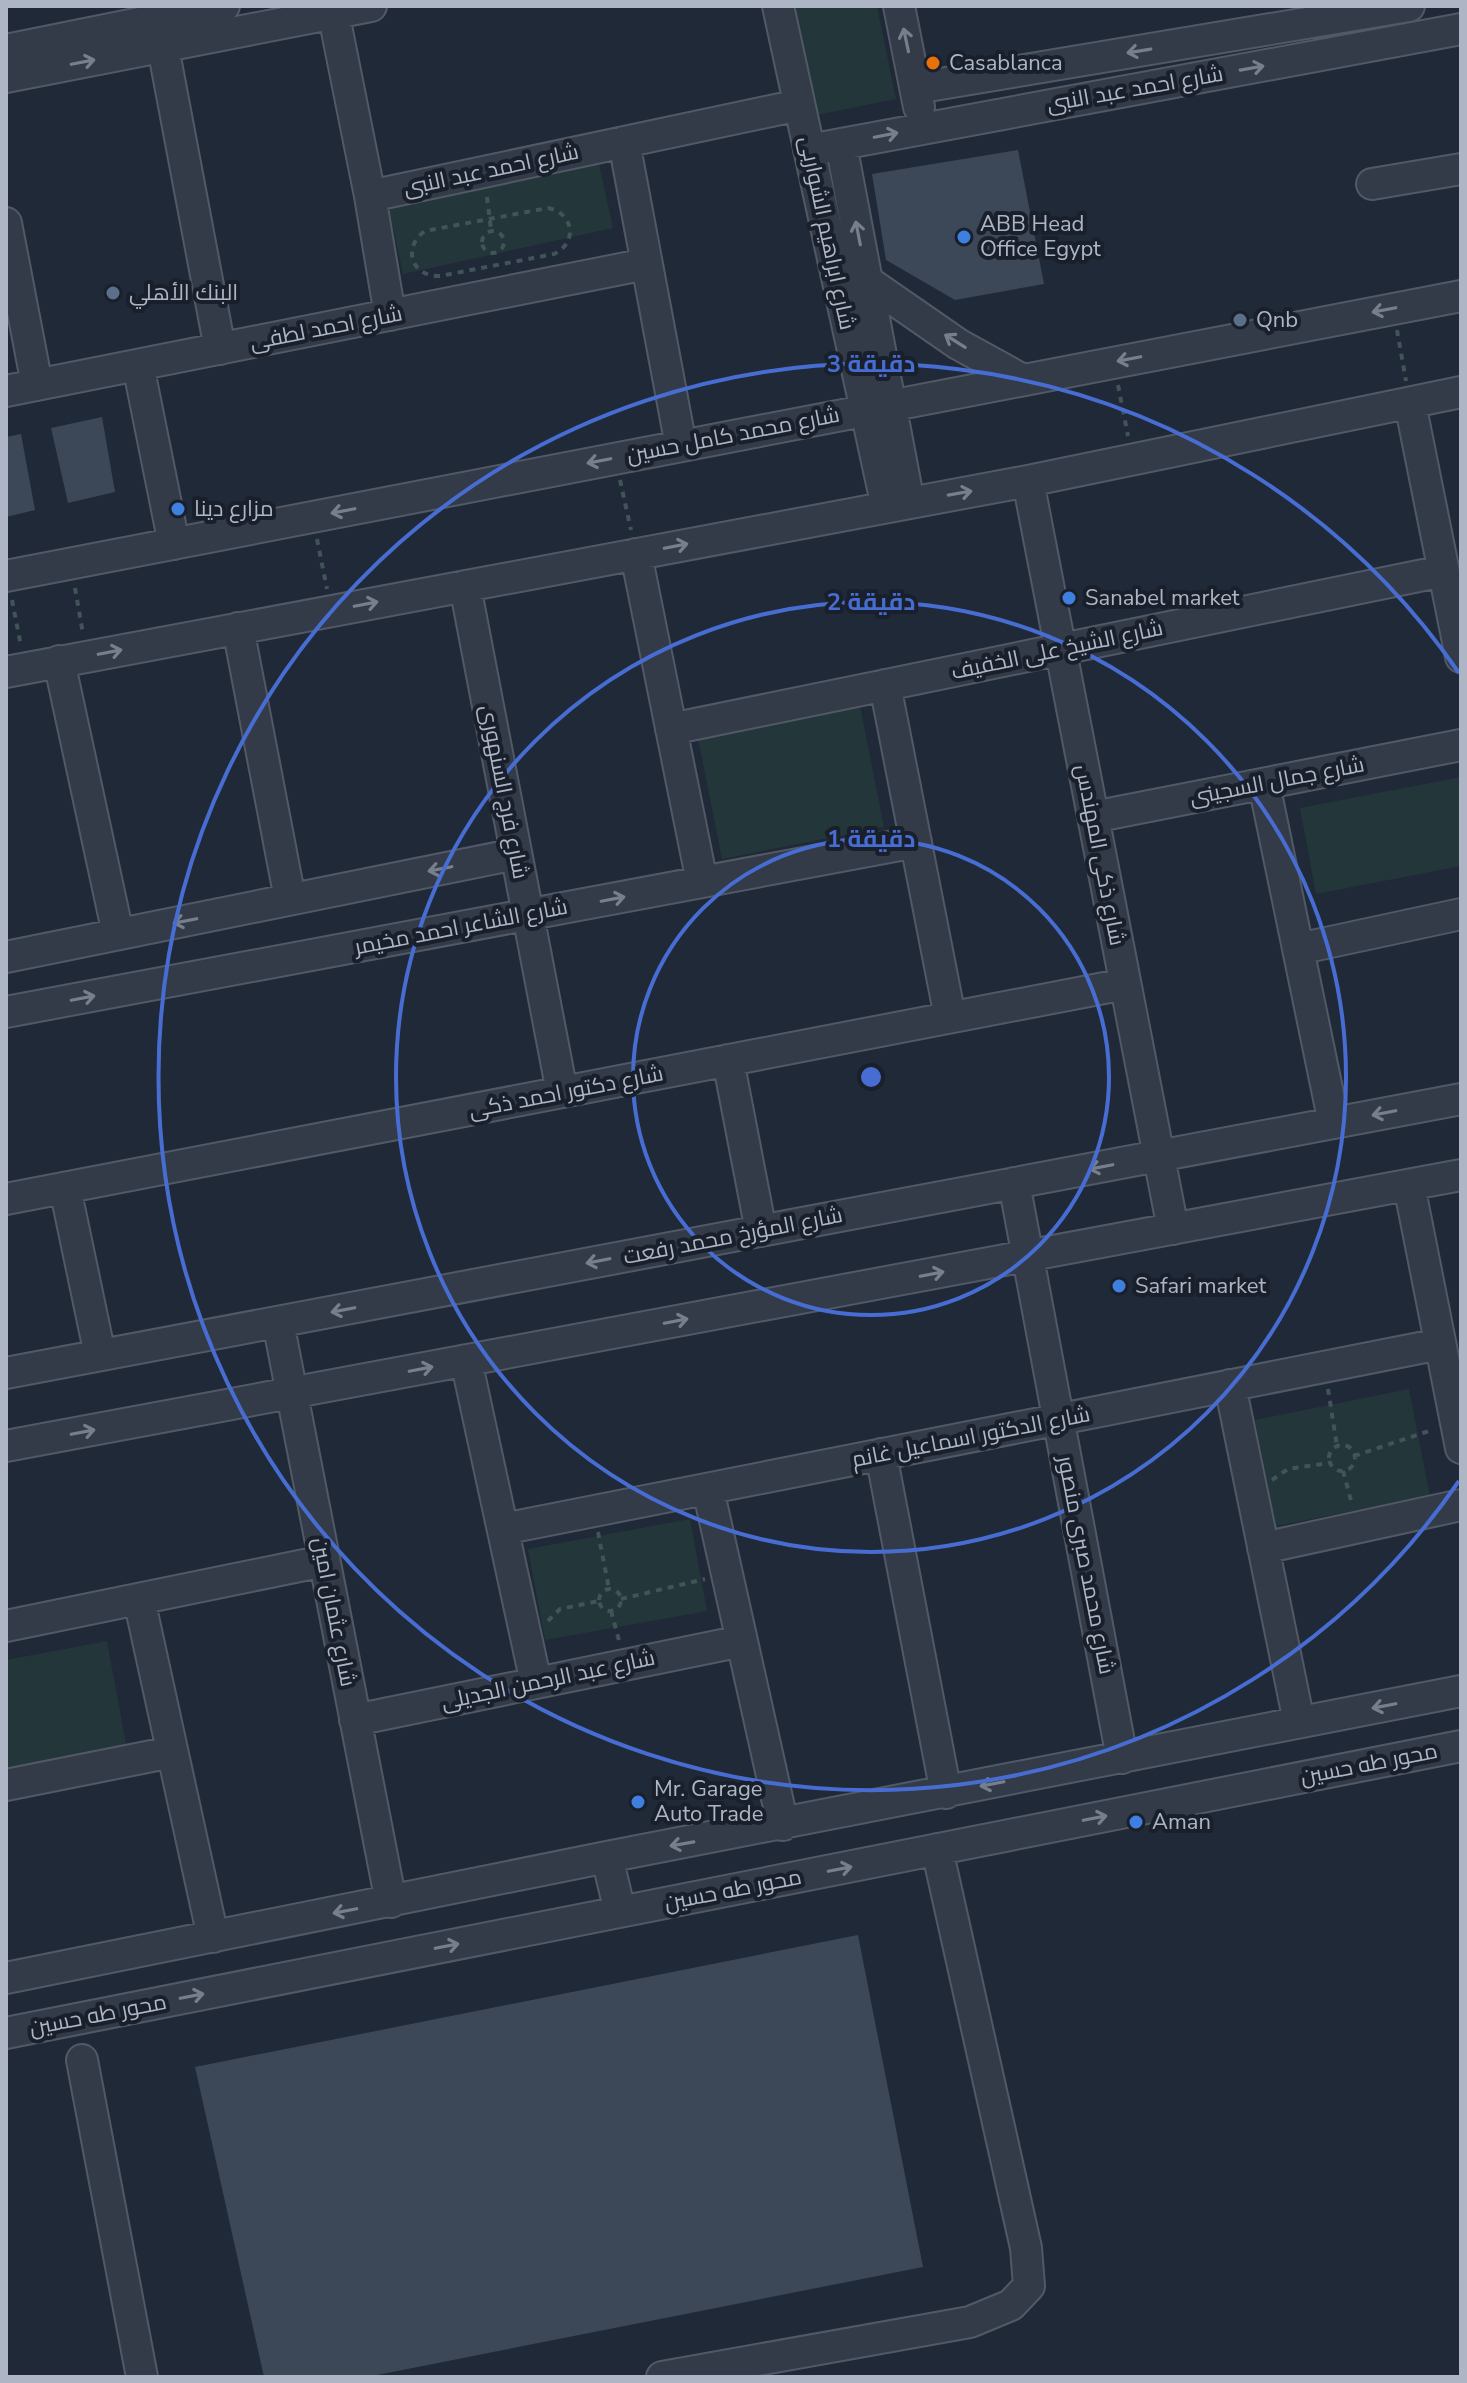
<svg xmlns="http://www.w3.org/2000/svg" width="1467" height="2383" font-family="'Nunito Sans',Cairo,sans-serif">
<rect width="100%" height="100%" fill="#202937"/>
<path fill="#23373a" d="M 795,6 L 877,6 L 896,99 L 817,115 Z
M 599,164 L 613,228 L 403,274 L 389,209 Z
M 859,701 L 884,827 L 722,859 L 697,733 Z
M 1461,777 L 1461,866 L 1316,894 L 1300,808 Z
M 1409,1389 L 1430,1496 L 1276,1526 L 1255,1420 Z
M 690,1519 L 707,1611 L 545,1640 L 528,1549 Z
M 107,1641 L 127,1749 L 6,1772 L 6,1660 Z"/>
<path fill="#3c4758" d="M 1018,150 L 1044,284 L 955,300 L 886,260 L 872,174 Z
M 102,417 L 115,492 L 68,503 L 51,428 Z
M 21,434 L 35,510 L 6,517 L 6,437 Z
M 858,1935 L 923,2267 L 367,2377 L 264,2377 L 195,2067 Z"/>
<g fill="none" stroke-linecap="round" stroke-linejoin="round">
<defs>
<path id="minor" d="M 332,6 L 370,196 L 390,315
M 778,6 L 887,507
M 899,6 L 919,107
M 163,47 L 220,349
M 6,50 L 224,6
M 6,77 L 371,6
M 916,88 L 1409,6
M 624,142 L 681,446
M 841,144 L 909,503
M 809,150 L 1461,29
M 1372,184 L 1461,169
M 370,196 L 799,105
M 6,223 L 37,385
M 867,281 L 958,344 L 1023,380
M 138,365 L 174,544
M 6,391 L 646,264
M 1410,403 L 1461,657
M 1028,481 L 1173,1229
M 636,554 L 702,882
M 6,576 L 1461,296
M 465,586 L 562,1092
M 238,628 L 290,899
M 59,661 L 118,934
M 6,672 L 1028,481 L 1461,392
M 885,685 L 950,1017
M 671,729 L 1443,571
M 1264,784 L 1334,1123
M 1093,817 L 1461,745
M 1298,949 L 1461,914
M 6,957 L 516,854
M 6,1012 L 916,842
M 728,1060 L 761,1231
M 1014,1183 L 1122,1758
M 1409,1185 L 1461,1448
M 65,1188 L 100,1355
M 6,1199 L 1125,984
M 278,1322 L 391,1902
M 466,1360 L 536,1683
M 6,1373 L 1461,1099
M 1230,1385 L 1299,1722
M 6,1446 L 1461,1175
M 881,1454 L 946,1793
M 708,1489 L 783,1825
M 503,1529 L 1440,1344
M 1263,1548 L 1461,1505
M 139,1599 L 213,1937
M 6,1626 L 324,1561
M 355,1720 L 742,1641
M 6,1785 L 172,1752
M 607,1857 L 620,1912
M 6,1978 L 607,1857 L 1461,1691
M 6,2033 L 1461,1746
M 82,2060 L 142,2377
M 662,2377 L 970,2322 L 1011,2305 L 1029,2286 L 1026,2248 L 937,1849"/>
</defs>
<use href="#minor" stroke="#515966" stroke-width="34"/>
<path stroke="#415458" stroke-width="4" stroke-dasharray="6 6" stroke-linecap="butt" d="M 487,197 L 491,230
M 548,208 C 574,213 578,243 554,254 L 440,276 C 411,277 402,247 425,231 Z
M482 242a11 11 0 1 1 22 0a11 11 0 1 1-22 0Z
M 1397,330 L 1406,381
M 1118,385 L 1128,436
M 620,480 L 631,530
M 317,539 L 327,589
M 75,588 L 83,634
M 12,600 L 21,646
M 1328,1389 L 1337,1446
M1329 1458a13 13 0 1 1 26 0a13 13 0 1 1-26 0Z
M 1354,1456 L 1432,1430
M 1343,1471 L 1352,1504
M 1272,1480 L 1288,1469 L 1329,1463
M 598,1532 L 609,1589
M599 1600a11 11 0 1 1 22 0a11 11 0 1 1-22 0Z
M 621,1599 L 705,1579
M 611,1611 L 620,1644
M 548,1621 L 560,1609 L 599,1601"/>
<use href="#minor" stroke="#333b48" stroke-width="30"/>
</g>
<defs><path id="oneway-shaft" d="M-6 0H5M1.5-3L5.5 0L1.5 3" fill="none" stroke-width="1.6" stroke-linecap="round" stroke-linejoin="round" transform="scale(2)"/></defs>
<g stroke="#777f8d">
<use href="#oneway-shaft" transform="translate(906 40) rotate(-102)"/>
<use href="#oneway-shaft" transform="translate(1139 51) rotate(171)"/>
<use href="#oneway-shaft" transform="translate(83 62) rotate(-11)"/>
<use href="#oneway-shaft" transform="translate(1252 68) rotate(-10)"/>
<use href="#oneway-shaft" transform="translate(886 135) rotate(-11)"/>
<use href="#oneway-shaft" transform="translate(858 233) rotate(-101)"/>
<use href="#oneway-shaft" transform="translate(1384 310) rotate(169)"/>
<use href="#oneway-shaft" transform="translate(955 341) rotate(-148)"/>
<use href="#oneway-shaft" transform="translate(1129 359) rotate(169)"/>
<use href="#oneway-shaft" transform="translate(599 461) rotate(169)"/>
<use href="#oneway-shaft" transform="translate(960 493) rotate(-10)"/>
<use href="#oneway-shaft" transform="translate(343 511) rotate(169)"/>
<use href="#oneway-shaft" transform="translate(676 546) rotate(-11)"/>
<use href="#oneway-shaft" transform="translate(366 604) rotate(-11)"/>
<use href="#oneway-shaft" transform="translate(110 652) rotate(-11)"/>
<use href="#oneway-shaft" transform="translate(440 869) rotate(169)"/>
<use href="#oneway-shaft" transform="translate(613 899) rotate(-11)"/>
<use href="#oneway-shaft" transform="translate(185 921) rotate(169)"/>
<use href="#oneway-shaft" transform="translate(83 998) rotate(-11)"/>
<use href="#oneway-shaft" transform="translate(1384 1113) rotate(169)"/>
<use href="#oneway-shaft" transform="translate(1101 1167) rotate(169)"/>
<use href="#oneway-shaft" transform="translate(598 1261) rotate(169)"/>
<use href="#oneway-shaft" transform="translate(932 1274) rotate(-11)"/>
<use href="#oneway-shaft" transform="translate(343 1310) rotate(169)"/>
<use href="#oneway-shaft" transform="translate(676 1321) rotate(-11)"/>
<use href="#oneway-shaft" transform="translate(421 1369) rotate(-11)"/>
<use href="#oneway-shaft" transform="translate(83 1432) rotate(-11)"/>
<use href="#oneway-shaft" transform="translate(1384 1706) rotate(169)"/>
<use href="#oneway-shaft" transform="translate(992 1784) rotate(169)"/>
<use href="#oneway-shaft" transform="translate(1095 1818) rotate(-11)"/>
<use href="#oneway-shaft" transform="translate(682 1844) rotate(170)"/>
<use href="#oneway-shaft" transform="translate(840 1869) rotate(-11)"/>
<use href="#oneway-shaft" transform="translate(345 1911) rotate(169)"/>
<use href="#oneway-shaft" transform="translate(447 1946) rotate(-11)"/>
<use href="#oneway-shaft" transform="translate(192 1996) rotate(-11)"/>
</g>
<g fill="none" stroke="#486dd2" stroke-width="4">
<circle cx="871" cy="1077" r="238"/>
<circle cx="871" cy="1077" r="475"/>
<path d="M1459 1481A713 713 0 1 1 1459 673"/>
</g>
<circle fill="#e8710a" stroke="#19202c" stroke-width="3" cx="933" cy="63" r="8"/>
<g fill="#3f7fe0" stroke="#19202c" stroke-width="3">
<circle cx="964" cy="237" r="8"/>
<circle cx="178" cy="509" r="8"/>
<circle cx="1069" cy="598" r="8"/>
<circle cx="1119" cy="1286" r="8"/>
<circle cx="638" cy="1802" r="8"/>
<circle cx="1136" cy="1822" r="8"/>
</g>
<g fill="#5c6f8a" stroke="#19202c" stroke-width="3">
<circle cx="113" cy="293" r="8"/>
<circle cx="1240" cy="320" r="8"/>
</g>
<g text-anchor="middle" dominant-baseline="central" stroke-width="8" stroke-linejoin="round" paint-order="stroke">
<g font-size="22" fill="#aeb6c5" stroke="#19202c" text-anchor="start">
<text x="949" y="63">Casablanca</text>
<text x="980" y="224">ABB Head<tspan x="980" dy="25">Office Egypt</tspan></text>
<text x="129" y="293">البنك الأهلي</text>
<text x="1256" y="320">Qnb</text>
<text x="194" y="509">مزارع دينا</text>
<text x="1085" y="598">Sanabel market</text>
<text x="1135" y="1286">Safari market</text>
<text x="654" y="1789">Mr. Garage<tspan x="654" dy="25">Auto Trade</tspan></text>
<text x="1152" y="1822">Aman</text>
</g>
<g font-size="22" fill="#aeb6c5" stroke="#19202c">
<text transform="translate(1135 89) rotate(-10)">شارع احمد عبد النبى</text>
<text transform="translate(491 170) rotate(-12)">شارع احمد عبد النبى</text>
<text transform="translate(827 233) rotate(78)">شارع ابراهيم الشواربى</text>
<text transform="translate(326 328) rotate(-11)">شارع احمد لطفى</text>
<text transform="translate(733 435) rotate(-11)">شارع محمد كامل حسين</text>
<text transform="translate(1057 650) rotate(-12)">شارع الشيخ على الخفيف</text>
<text transform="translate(1277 781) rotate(-11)">شارع جمال السجينى</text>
<text transform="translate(504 792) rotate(79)">شارع فرج السنهورى</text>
<text transform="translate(1100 855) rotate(79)">شارع ذكى المهندس</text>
<text transform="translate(461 927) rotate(-11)">شارع الشاعر احمد مخيمر</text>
<text transform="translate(566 1092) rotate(-11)">شارع دكتور احمد ذكى</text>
<text transform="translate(733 1236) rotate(-11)">شارع المؤرخ محمد رفعت</text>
<text transform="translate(971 1437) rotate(-11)">شارع الدكتور اسماعيل غانم</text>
<text transform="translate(1086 1565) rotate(79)">شارع محمد صبرى منصور</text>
<text transform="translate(334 1612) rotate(79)">شارع عثمان امين</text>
<text transform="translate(548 1680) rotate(-12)">شارع عبد الرحمن الجديلى</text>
<text transform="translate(1369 1764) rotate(-11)">محور طه حسين</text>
<text transform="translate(733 1890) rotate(-11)">محور طه حسين</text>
<text transform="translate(98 2015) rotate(-11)">محور طه حسين</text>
</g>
</g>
<circle cx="871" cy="1077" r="12" fill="#486dd2" stroke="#19202c" stroke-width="4"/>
<g font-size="24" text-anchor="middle" font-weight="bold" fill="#486dd2" stroke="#19202c" stroke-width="8" stroke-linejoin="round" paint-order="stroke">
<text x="871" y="372">3 دقيقة</text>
<text x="871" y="610">2 دقيقة</text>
<text x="871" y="847">1 دقيقة</text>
</g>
<rect width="1467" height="2383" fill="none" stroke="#aeb6c5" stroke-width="16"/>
</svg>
